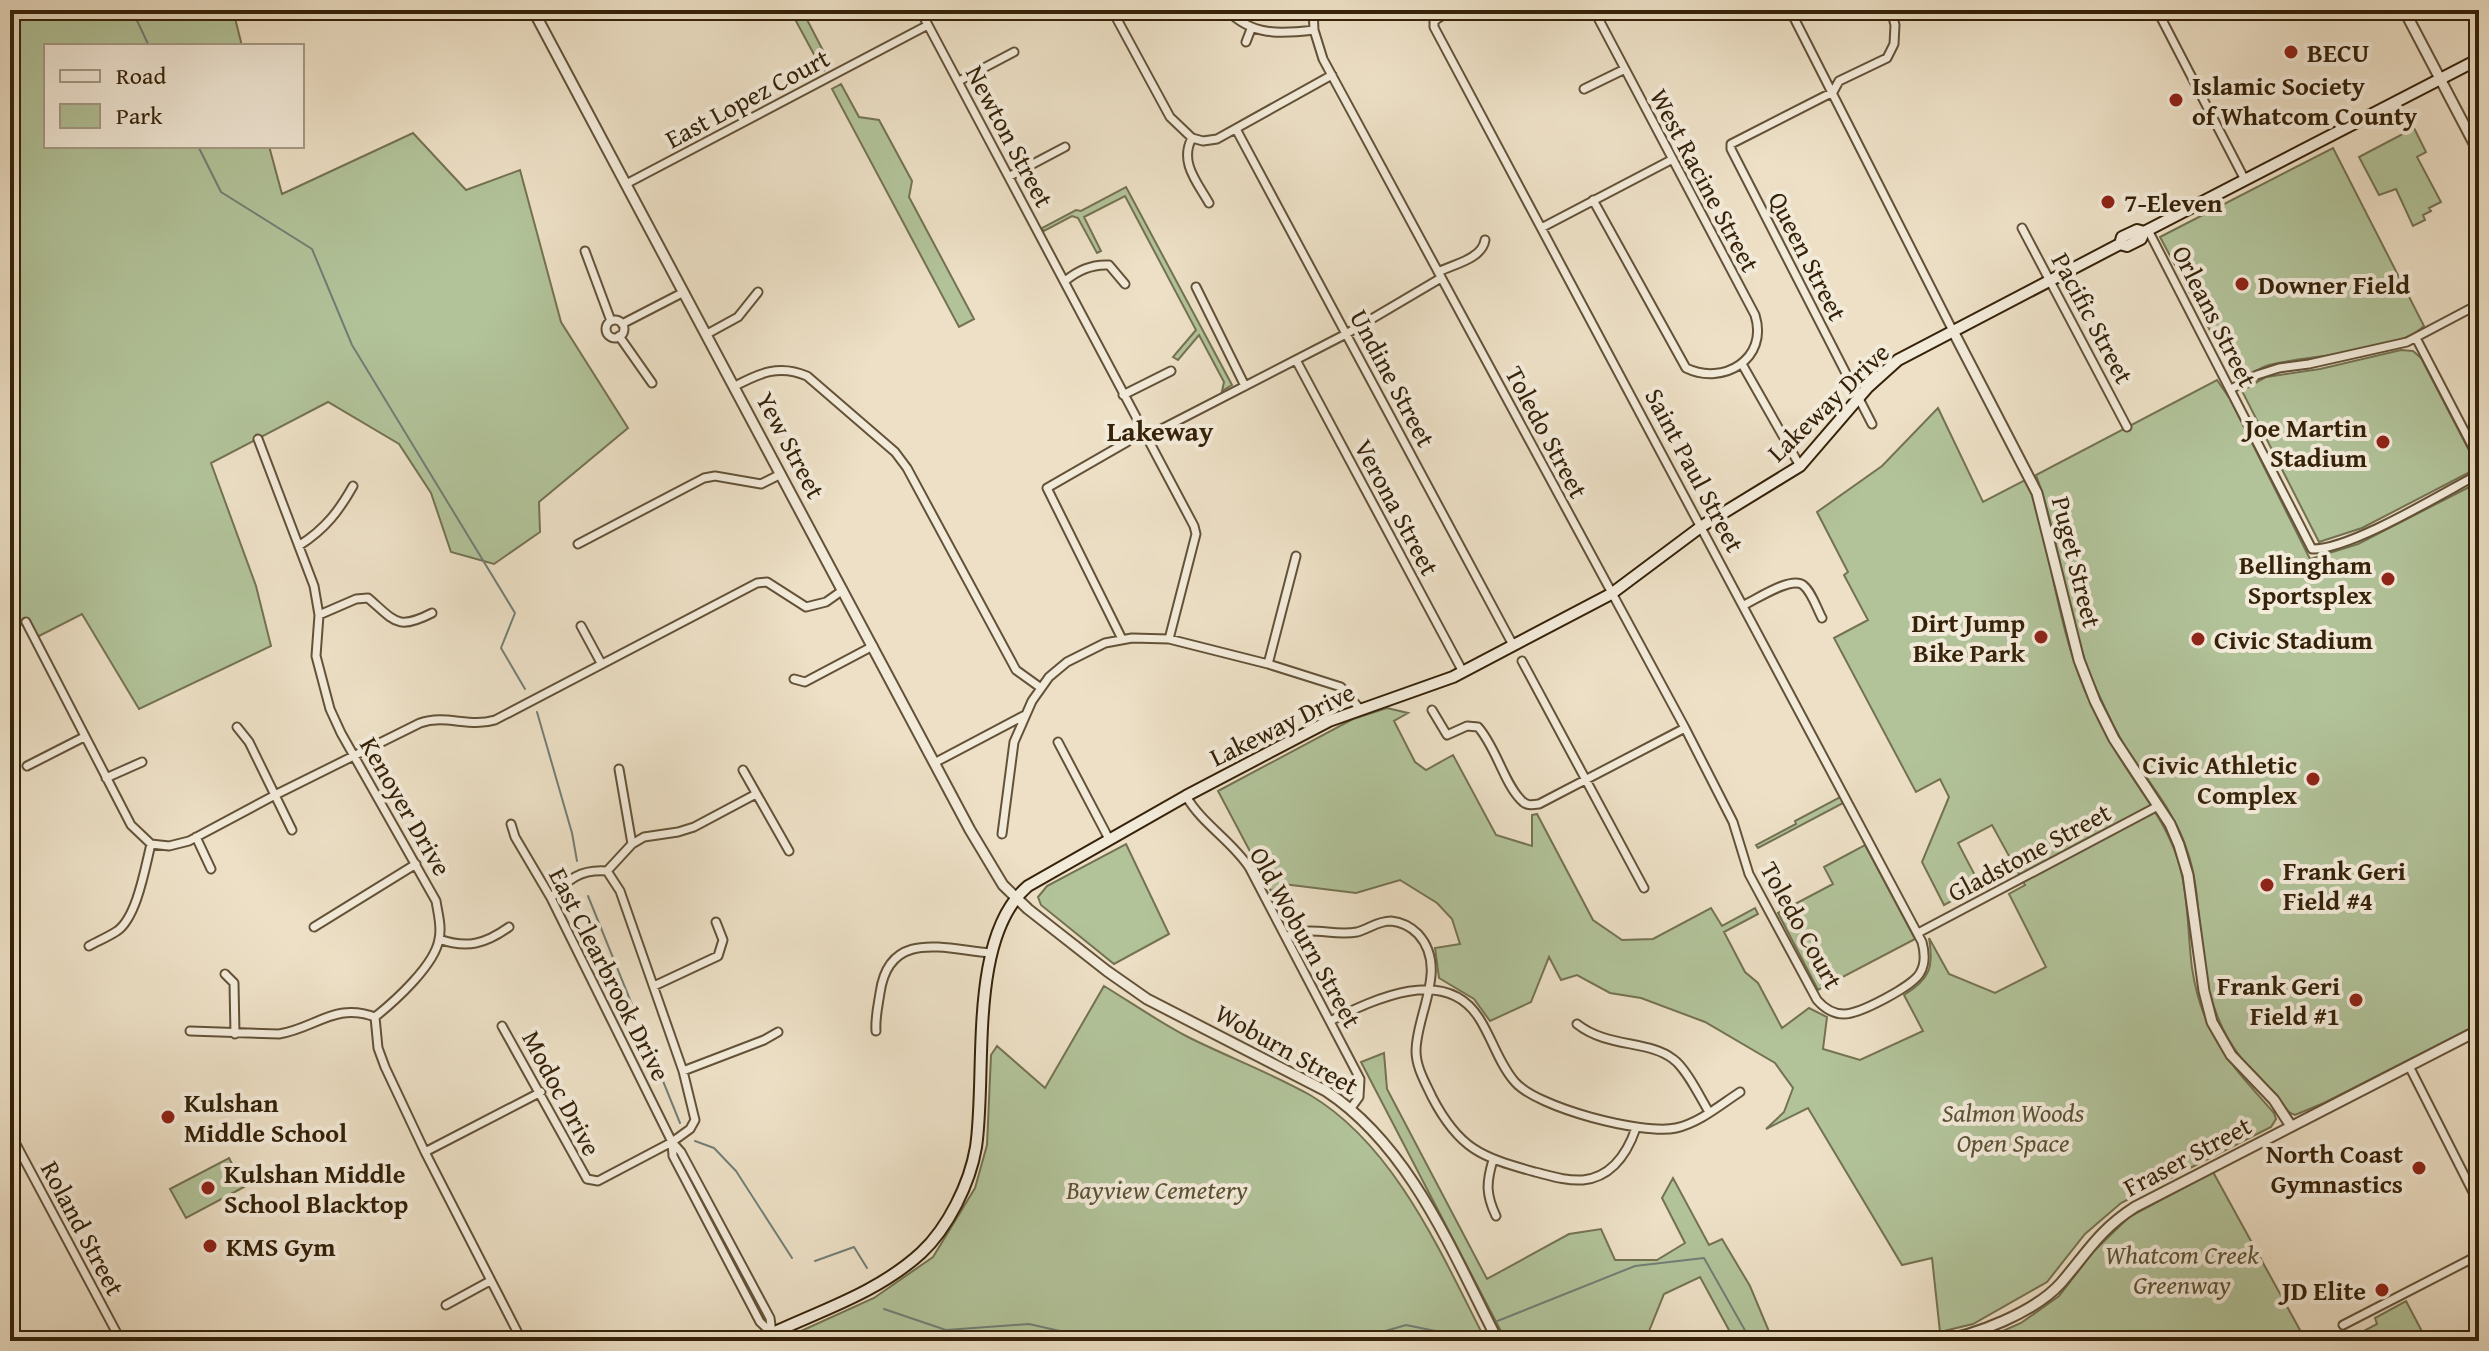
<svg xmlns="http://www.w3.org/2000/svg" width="2489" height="1351" font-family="'Gentium Book Plus',serif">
<rect width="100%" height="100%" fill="#ede0c6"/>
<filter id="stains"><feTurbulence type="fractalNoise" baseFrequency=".0025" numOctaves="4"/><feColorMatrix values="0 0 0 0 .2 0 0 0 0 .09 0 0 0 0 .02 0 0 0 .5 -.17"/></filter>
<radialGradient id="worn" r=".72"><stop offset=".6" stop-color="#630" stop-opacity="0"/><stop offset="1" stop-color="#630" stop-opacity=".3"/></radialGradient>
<path fill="#b2c39a" stroke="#747252" stroke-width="2" d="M 10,10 L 233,10 L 242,46 L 46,46 L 46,146 L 269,146 L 282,194 L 413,133 L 466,190 L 520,170 L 561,322 L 628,428 L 539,502 L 540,532 L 494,564 L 451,552 L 431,493 L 399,444 L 328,402 L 211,463 L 256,586 L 271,646 L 139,709 L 82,614 L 39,636 L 16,621 L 10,625 Z
M 790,10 L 802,10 L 831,66 L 823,71 Z
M 841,84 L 859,117 L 879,120 L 912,181 L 909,197 L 974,319 L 959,327 L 832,89 Z
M 2414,128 L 2426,152 L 2417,157 L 2441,202 L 2429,208 L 2431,211 L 2423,215 L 2425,220 L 2413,226 L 2396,189 L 2379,195 L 2359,157 Z
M 2333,148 L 2424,326 C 2397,353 2308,355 2269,365 C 2258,368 2248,378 2236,379 L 2160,237 Z
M 1126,187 L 1232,385 L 1222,391 L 1224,382 L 1199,335 L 1178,360 L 1173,357 L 1196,330 L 1125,196 L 1084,217 L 1101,251 L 1097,253 L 1078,218 L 1072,216 L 1044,231 L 1042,228 L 1076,210 L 1081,211 Z
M 2401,350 L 2413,351 L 2421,358 L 2473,458 L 2473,466 L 2468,473 L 2362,528 L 2319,542 L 2242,391 L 2266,377 L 2320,369 Z
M 2217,380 L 2230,399 L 2310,559 L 2358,544 L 2479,482 L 2479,1024 L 2324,1103 L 2295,1115 L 2290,1113 C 2240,1059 2213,1035 2203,958 C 2198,922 2199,884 2187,850 C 2175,812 2146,779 2125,746 C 2113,727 2104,706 2095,686 C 2066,619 2061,543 2036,475 Z
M 1938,408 L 1983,502 L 2025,480 L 2031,492 C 2052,557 2058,627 2085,691 C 2094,711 2103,731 2115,750 C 2134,783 2160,813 2174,849 C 2189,886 2187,929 2192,968 C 2202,1035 2231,1065 2274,1113 L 2276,1119 L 2271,1127 L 2121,1203 L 2085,1234 L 2047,1282 L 1973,1324 L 1940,1332 L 1932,1258 L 1902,1265 L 1808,1108 L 1766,1129 L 1784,1112 L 1793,1088 L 1775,1063 L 1705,1022 L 1641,998 L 1610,993 L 1577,975 L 1561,980 L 1549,957 L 1531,1002 L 1490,1021 L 1474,999 L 1439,978 L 1435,948 L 1460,944 L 1452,919 L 1437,903 L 1400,880 L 1356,893 L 1283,884 L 1271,891 L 1218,791 L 1353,719 L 1387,708 L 1408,713 L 1394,721 L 1415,762 L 1426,770 L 1453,755 L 1496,835 L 1532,846 L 1532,815 L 1537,814 L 1593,920 L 1622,940 L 1653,939 L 1711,908 L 1722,926 L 1755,908 L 1758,914 L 1724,932 L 1745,972 L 1758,983 L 1782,1028 L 1809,1008 L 1827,1017 L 1823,1049 L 1860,1060 L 1923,1031 L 1904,995 C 1930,979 1934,967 1929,938 L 1949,974 L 1995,993 L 2046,967 L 2009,894 L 2025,885 L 1992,825 L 1958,843 L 1980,885 L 1944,905 L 1922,862 L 1949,797 L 1940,779 L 1916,792 L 1834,638 L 1868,620 L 1844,575 L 1848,572 L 1817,512 L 1882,466 Z
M 1842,796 L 1845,802 L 1758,848 L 1756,845 L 1796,824 L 1795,821 Z
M 1126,844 L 1169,934 L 1114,964 L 1041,905 L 1038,897 L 1047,886 Z
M 1865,845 L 1915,939 L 1818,990 L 1778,913 L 1833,884 L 1824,867 Z
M 1104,986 C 1132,1003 1159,1022 1188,1037 C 1228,1057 1271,1073 1310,1095 C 1396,1146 1442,1256 1486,1341 L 779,1341 L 874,1298 L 933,1257 L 975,1188 L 987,1145 L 991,1055 L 997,1046 L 1045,1088 Z
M 1384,1053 L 1387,1089 L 1487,1279 L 1569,1234 L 1601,1229 L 1615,1260 L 1657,1260 L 1685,1243 L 1662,1198 L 1673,1178 L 1709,1245 L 1722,1239 L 1750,1286 L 1773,1341 L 1735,1341 L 1700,1277 L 1664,1294 L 1645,1341 L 1506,1341 L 1361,1062 Z
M 229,1158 L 244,1187 L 186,1218 L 170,1189 Z
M 2213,1172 L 2306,1341 L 1980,1341 L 2021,1323 L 2059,1296 L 2094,1251 L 2129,1217 Z
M 2406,1301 L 2427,1341 L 2327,1341 L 2345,1332 L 2349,1339 L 2377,1324 L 2375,1318 Z"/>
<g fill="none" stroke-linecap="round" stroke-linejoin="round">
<path stroke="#727e75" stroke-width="2" d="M 132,10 L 149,46
M 198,146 L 221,192 L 312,249 L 352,345 L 515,613 L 501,648 L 525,689
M 537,712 L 572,833 L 577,861
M 588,896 L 680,1123
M 695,1141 L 714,1148 L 736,1171 L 792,1258
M 815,1261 L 854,1247 L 867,1268
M 884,1309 L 946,1330 L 1029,1324 L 1104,1341
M 1495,1322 L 1635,1266 L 1704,1258 L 1751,1341
M 1143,1340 L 1159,1341
M 1351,1341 L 1406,1325 L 1465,1337 L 1477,1331"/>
<defs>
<path id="minor" d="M 920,10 L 1194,526 L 1196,534 L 1169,639
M 1112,10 L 1170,117 L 1192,138
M 1227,10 C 1252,36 1280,34 1314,30
M 1313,10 L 1314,30 L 1323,59 L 1685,728 L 1733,822 L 1749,874 L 1817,1000 C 1824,1008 1833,1014 1844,1014 C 1860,1014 1913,986 1920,973 C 1926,963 1925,953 1922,942 L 1434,27 L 1434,21 L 1451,10
M 1790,10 L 1953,331
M 2157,10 L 2245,180
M 1246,42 L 1251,29
M 959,81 L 1014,52
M 1584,89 L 1623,70
M 1236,129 L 1513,645
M 1010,176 L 1065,147
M 626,184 L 928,25
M 1593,200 L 1686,368 C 1723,386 1769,359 1755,315 L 1597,16
M 1209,203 C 1197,182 1179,162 1192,138 L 1203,141 L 1217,139 L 1332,75
M 1543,227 L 1671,160
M 2022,228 L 2127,427
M 2148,230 L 2312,549 C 2350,550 2441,494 2479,474
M 585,251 L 611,321
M 1438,272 C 1454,264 1482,259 1485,240
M 1065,281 C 1078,270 1092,264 1109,265 L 1125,284
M 1196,287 L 1245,386
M606 329a9 9 0 1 1 18 0a9 9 0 1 1-18 0Z
M 622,324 L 684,292
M 707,334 L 738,317 L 758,292
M 619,336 L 652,383
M 2416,338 L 2479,459
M 1296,360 L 1463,672
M 1742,364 L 1800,466
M 735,386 C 760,373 779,364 807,376 L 895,452 L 907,468 L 1016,670 L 1041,688
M 2231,389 L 2257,375 L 2279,368 L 2309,364 L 2407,342 L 2479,304
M 1123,395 L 1171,371
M 1872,424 L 1731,149 L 1731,144 L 1833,92 L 1839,81 L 1887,58 L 1894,44 L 1895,25 L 1891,10
M 1146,437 L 1346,334 L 1441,278
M 258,439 L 314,586 L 319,615 L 316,656 L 330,709 L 341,733 L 436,901 C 438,914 442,927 439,939 C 435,965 395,1001 375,1017 L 378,1048 L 385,1067 L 425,1152 L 522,1341
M 578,544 L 704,478 L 715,476 L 761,484 L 781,474
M 300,545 C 325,529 339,511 353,486
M 1744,605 C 1757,599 1791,576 1803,585 C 1812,592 1817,609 1822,618
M 319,615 L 356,599 L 368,598 C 395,621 397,631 432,613
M 26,622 L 131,825 L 151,844 L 169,846 L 189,841 L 277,794 L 420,723 C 446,714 469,728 495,720 L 757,583 L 767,582 L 806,607 L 826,602 L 843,590
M 581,626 L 601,663
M 1122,639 L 1047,488 L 1127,442
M 1522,661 L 1644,888
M 1268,664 L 1296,556
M 794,679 L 805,682 L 873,646
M 1432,710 L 1447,735 L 1467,726 L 1478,727 C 1496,747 1504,783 1521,800 C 1526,806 1532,805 1539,804 L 1685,728
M 237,727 L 249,742 L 292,830
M 1058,742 L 1109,839
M 936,762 L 1025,715
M 27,766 L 84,737
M 619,769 L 632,844
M 743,770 L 789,851
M 106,778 L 142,762
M 1186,796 C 1202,824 1231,840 1249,867 L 1360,1079 L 1359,1097 L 1351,1108
M 511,824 L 515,837 L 551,898 L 672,1142 L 681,1152 L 770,1318 L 772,1333
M 1002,834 L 1014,742 L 1032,701 L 1049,677 L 1067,662 L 1105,643 L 1132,638 L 1169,639 L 1268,664 L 1341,687 L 1360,709
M 196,837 L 211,869
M 551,898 C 569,879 580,869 607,871 L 632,844 L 644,837 L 678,832 L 694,827 L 756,794
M 314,927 L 416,864
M 1918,933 L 2158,806
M 1286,937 C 1310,924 1332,937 1357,932 C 1369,929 1377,921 1391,921 C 1402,922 1411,927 1418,934 C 1449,968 1416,1014 1416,1051 C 1416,1067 1425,1082 1432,1097 C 1459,1149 1481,1157 1535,1172 C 1551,1176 1566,1181 1583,1180 C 1612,1177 1627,1154 1636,1128
M 439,939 C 467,949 485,944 509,927
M 89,946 C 98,941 108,937 117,931 C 137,917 145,868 151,844
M 225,974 L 234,983 L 235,1034
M 654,986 L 718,956 L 723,940 L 716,922
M 1330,1021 C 1373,1000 1445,964 1479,1018 C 1492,1038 1499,1064 1515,1082 C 1538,1108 1642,1135 1676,1128 C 1699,1123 1720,1105 1740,1092
M 1577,1024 C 1607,1048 1649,1040 1673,1059 C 1686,1068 1700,1097 1709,1112
M 502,1026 L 587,1179 L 598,1181 L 672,1142 L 690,1129 L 695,1120 L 683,1071 L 620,891 L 607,871
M 190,1031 L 279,1034 C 316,1028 335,1002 375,1017
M 876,1031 C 875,1018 878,1006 880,993 C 889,929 944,949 990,953
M 2409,1066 L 2479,1204
M 683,1071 L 764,1040 L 778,1032
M 10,1133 L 121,1341
M 672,1142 L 673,1156 L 760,1322 L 772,1333
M 425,1152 L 541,1092
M 1493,1160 C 1486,1183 1486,1195 1496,1216
M 446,1305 L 490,1281
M 2343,1325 L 2479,1255
M 1648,1340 L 1649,1341"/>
<path id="tertiary" d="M 533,10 L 970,830 L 1003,885 L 1028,909 L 1107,971 L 1147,999 L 1326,1091 C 1411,1147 1453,1254 1498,1341
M 2404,10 L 2479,153
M 1953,331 L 2037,493 L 2079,660 L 2095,701 L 2114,739 L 2170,824 L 2179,845 L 2188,875 L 2204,991 L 2212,1022 L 2231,1055 L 2274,1100 L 2291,1126
M 1937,1341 C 1975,1336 2035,1312 2061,1283 C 2087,1253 2099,1230 2135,1207 L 2479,1030"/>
<path id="secondary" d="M 2120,244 L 2122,237 L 2137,230 L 2144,232
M 756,1341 C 812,1313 874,1296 921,1253 C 948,1228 970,1183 976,1147 C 987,1073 967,938 1028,886 L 1186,796 L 1329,721 L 1453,677 L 1611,594 L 1702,526 L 1800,466 L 1868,387 L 1898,360 L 2120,244 L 2127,246 L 2141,239 L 2144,232 L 2148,230 L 2479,59"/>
</defs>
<use href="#minor" stroke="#635238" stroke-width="11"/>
<use href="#tertiary" stroke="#635238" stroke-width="13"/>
<use href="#secondary" stroke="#352209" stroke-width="14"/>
<use href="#minor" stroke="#f3ebda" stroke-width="7"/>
<use href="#tertiary" stroke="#f3ebda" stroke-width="9"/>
<use href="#secondary" stroke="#f3ebda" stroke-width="10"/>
</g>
<g fill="#8f2418" stroke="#f3ebda" stroke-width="3">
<circle cx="2291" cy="52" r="8"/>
<circle cx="2176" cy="100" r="8"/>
<circle cx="2108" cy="202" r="8"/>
<circle cx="2242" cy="284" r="8"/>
<circle cx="2383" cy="442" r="8"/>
<circle cx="2388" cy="579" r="8"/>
<circle cx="2041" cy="637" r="8"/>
<circle cx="2198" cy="639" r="8"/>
<circle cx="2313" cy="779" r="8"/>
<circle cx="2267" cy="885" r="8"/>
<circle cx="2356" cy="1000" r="8"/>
<circle cx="168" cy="1117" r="8"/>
<circle cx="2419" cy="1168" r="8"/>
<circle cx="208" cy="1188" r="8"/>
<circle cx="210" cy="1246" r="8"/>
<circle cx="2382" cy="1290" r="8"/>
</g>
<g text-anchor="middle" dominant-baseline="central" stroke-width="8" stroke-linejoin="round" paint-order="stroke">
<g font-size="26" font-weight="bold" fill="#352209" stroke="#f3ebda" text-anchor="start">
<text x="2307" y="52">BECU</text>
<text x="2192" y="85">Islamic Society<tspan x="2192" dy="30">of Whatcom County</tspan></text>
<text x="2124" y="202">7-Eleven</text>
<text x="2258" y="284">Downer Field</text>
<text x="2367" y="427" text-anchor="end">Joe Martin<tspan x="2367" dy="30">Stadium</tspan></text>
<text x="2372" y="564" text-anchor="end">Bellingham<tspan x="2372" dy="30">Sportsplex</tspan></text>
<text x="2025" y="622" text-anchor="end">Dirt Jump<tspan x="2025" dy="30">Bike Park</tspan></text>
<text x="2214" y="639">Civic Stadium</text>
<text x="2297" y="764" text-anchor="end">Civic Athletic<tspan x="2297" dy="30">Complex</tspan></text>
<text x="2283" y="870">Frank Geri<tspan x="2283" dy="30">Field #4</tspan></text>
<text x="2340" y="985" text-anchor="end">Frank Geri<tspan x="2340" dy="30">Field #1</tspan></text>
<text x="184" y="1102">Kulshan<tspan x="184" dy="30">Middle School</tspan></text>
<text x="2403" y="1153" text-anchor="end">North Coast<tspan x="2403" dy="30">Gymnastics</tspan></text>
<text x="224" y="1173">Kulshan Middle<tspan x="224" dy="30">School Blacktop</tspan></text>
<text x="226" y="1246">KMS Gym</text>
<text x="2366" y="1290" text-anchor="end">JD Elite</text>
</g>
<g font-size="26" fill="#352209" stroke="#f3ebda">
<text transform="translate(747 98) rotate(-28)">East Lopez Court</text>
<text transform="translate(1010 136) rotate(62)">Newton Street</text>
<text transform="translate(1705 180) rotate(62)">West Racine Street</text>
<text transform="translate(1808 256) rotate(63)">Queen Street</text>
<text transform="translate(2215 316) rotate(63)">Orleans Street</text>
<text transform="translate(2093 318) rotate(62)">Pacific Street</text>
<text transform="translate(1393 378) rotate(62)">Undine Street</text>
<text transform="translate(1828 402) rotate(-44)">Lakeway Drive</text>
<text transform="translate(1547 432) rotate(62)">Toledo Street</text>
<text transform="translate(791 445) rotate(62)">Yew Street</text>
<text transform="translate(1695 470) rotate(62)">Saint Paul Street</text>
<text transform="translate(1397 507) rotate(62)">Verona Street</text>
<text transform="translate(2077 562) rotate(76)">Puget Street</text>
<text transform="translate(1282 724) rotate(-26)">Lakeway Drive</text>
<text transform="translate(406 806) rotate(60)">Kenoyer Drive</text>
<text transform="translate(2029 852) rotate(-28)">Gladstone Street</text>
<text transform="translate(1802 925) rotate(61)">Toledo Court</text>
<text transform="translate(1306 937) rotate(61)">Old Woburn Street</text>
<text transform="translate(610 974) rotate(63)">East Clearbrook Drive</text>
<text transform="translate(1287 1049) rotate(29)">Woburn Street</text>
<text transform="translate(562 1093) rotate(62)">Modoc Drive</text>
<text transform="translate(2187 1156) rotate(-28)">Fraser Street</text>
<text transform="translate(83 1228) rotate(62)">Roland Street</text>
</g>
<g font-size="26" font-style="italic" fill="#5a5234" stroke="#f3ebda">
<text x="2013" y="1112">Salmon Woods<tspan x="2013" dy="30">Open Space</tspan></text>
<text x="1157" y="1189">Bayview Cemetery</text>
<text x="2182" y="1254">Whatcom Creek<tspan x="2182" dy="30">Greenway</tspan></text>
</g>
<g font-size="28" font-weight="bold" fill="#352209" stroke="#f3ebda">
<text x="1160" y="430">Lakeway</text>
</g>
</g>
<rect width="2489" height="1351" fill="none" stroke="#ede0c6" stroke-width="40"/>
<rect x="12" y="12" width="2465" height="1327" fill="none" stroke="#352209" stroke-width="4"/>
<rect x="20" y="20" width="2449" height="1311" fill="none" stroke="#352209" stroke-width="2"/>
<rect x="44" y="44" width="260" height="104" fill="#f3ebda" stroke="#a79b86" stroke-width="2"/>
<rect x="60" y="70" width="40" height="12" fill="#f3ebda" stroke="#a79b86" stroke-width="2"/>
<text x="116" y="84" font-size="24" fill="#352209">Road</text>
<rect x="60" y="104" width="40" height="24" fill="#b2c39a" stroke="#a79b86" stroke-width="2"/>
<text x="116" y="124" font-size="24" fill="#352209">Park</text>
<rect width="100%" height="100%" filter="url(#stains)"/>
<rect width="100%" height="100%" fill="url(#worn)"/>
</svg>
